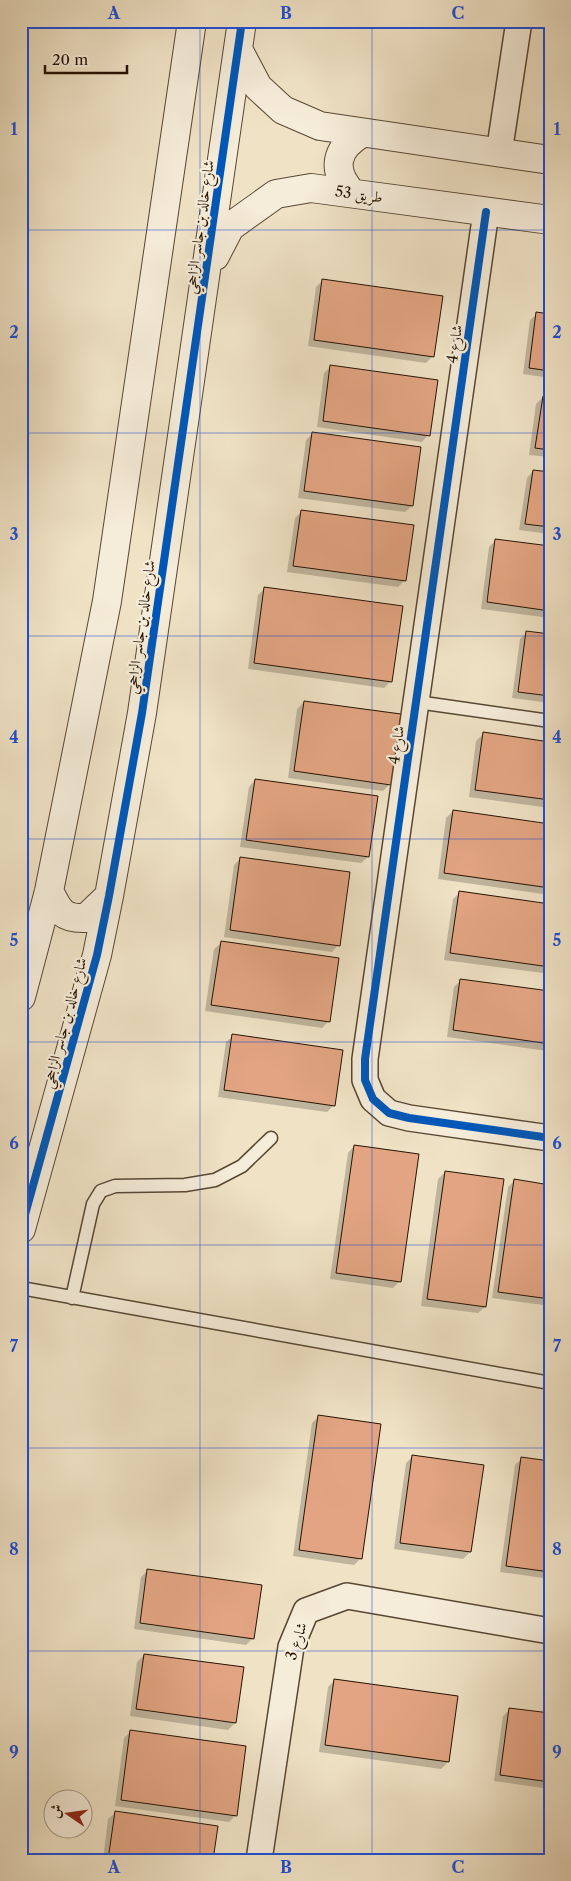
<svg xmlns="http://www.w3.org/2000/svg" width="571" height="1881" font-family="'Libre Caslon Text',Amiri,serif">
<rect width="100%" height="100%" fill="#efe2c5"/>
<filter id="stains"><feTurbulence type="fractalNoise" baseFrequency=".004" numOctaves="4"/><feColorMatrix values="0 0 0 0 .2 0 0 0 0 .09 0 0 0 0 .02 0 0 0 .5 -.17"/></filter>
<radialGradient id="worn" r=".72"><stop offset=".6" stop-color="#630" stop-opacity="0"/><stop offset="1" stop-color="#630" stop-opacity=".3"/></radialGradient>
<path fill="#0003" d="M 323,280 L 433,356 L 426,363 L 308,346 L 316,287 Z
M 537,314 L 550,315 L 550,378 L 523,374 L 530,320 Z
M 331,366 L 428,435 L 422,442 L 317,427 L 324,373 Z
M 543,397 L 550,398 L 550,457 L 529,455 L 536,404 Z
M 313,433 L 412,506 L 405,512 L 298,498 L 306,440 Z
M 533,471 L 550,473 L 550,534 L 519,530 L 527,478 Z
M 302,511 L 405,580 L 398,587 L 287,572 L 295,518 Z
M 496,540 L 550,548 L 550,618 L 481,609 L 489,547 Z
M 265,588 L 391,681 L 384,688 L 248,669 L 258,595 Z
M 527,632 L 550,636 L 550,703 L 512,698 L 520,639 Z
M 304,702 L 390,784 L 383,791 L 288,778 L 297,709 Z
M 483,734 L 550,743 L 550,808 L 469,797 L 476,741 Z
M 255,780 L 368,857 L 361,863 L 240,847 L 249,787 Z
M 453,811 L 550,825 L 550,895 L 438,879 L 446,818 Z
M 241,858 L 338,945 L 332,952 L 224,937 L 234,865 Z
M 460,892 L 549,966 L 543,973 L 444,960 L 453,899 Z
M 221,943 L 329,1021 L 322,1028 L 205,1011 L 214,949 Z
M 461,980 L 550,992 L 550,1048 L 547,1051 L 447,1037 L 454,987 Z
M 233,1036 L 334,1105 L 327,1112 L 218,1097 L 226,1042 Z
M 354,1146 L 400,1281 L 393,1288 L 330,1279 L 348,1153 Z
M 445,1172 L 485,1307 L 478,1313 L 421,1306 L 438,1179 Z
M 514,1181 L 549,1298 L 543,1305 L 492,1298 L 508,1187 Z
M 318,1417 L 361,1558 L 354,1565 L 293,1556 L 312,1423 Z
M 413,1456 L 470,1552 L 463,1559 L 394,1549 L 406,1463 Z
M 522,1458 L 550,1462 L 550,1579 L 500,1572 L 515,1465 Z
M 148,1570 L 253,1638 L 246,1645 L 134,1629 L 141,1577 Z
M 144,1655 L 243,1668 L 235,1723 L 228,1730 L 130,1716 L 137,1662 Z
M 335,1680 L 457,1697 L 448,1762 L 441,1769 L 319,1752 L 328,1687 Z
M 510,1709 L 550,1715 L 550,1789 L 494,1781 L 503,1716 Z
M 131,1731 L 235,1816 L 229,1822 L 115,1806 L 124,1738 Z
M 115,1813 L 212,1860 L 103,1860 L 108,1819 Z"/>
<path fill="#e2a482" stroke="#261302" d="M 322,279 L 443,296 L 434,357 L 314,340 Z
M 536,312 L 550,314 L 550,371 L 529,368 Z
M 330,365 L 438,380 L 430,436 L 323,421 Z
M 543,396 L 550,397 L 550,450 L 535,448 Z
M 312,432 L 421,447 L 413,506 L 304,491 Z
M 533,470 L 550,472 L 550,527 L 525,524 Z
M 301,510 L 414,525 L 406,581 L 293,566 Z
M 495,539 L 550,546 L 550,611 L 487,602 Z
M 264,587 L 403,606 L 392,682 L 254,663 Z
M 526,631 L 550,634 L 550,696 L 518,692 Z
M 304,701 L 401,714 L 391,785 L 294,771 Z
M 483,732 L 550,742 L 550,800 L 475,790 Z
M 255,779 L 378,796 L 369,857 L 246,840 Z
M 453,810 L 550,824 L 550,888 L 444,873 Z
M 240,857 L 350,872 L 340,946 L 230,930 Z
M 459,891 L 550,904 L 550,967 L 450,953 Z
M 221,941 L 339,958 L 330,1022 L 211,1005 Z
M 460,979 L 550,991 L 550,1044 L 453,1030 Z
M 232,1034 L 343,1050 L 335,1106 L 224,1090 Z
M 354,1145 L 419,1154 L 401,1282 L 336,1273 Z
M 445,1171 L 504,1179 L 486,1307 L 427,1299 Z
M 514,1179 L 550,1185 L 550,1299 L 498,1292 Z
M 318,1415 L 381,1424 L 362,1559 L 299,1550 Z
M 412,1455 L 484,1465 L 471,1552 L 400,1543 Z
M 521,1457 L 550,1461 L 550,1572 L 506,1566 Z
M 147,1569 L 262,1585 L 254,1639 L 140,1623 Z
M 144,1654 L 244,1667 L 236,1723 L 136,1709 Z
M 334,1679 L 458,1696 L 449,1762 L 325,1745 Z
M 509,1708 L 550,1713 L 550,1782 L 500,1775 Z
M 130,1730 L 246,1746 L 237,1816 L 121,1800 Z
M 115,1811 L 218,1826 L 213,1860 L 108,1860 Z"/>
<g fill="none" stroke-linecap="round" stroke-linejoin="round">
<defs>
<path id="service" d="M 417,702 L 550,721
M 21,1288 L 550,1383
M 72,1298 L 93,1204 L 101,1191 L 115,1186 L 185,1185 L 215,1180 L 242,1166 L 271,1138"/>
<path id="minor" d="M 499,153 L 519,21
M 486,212 L 365,1059 L 365,1080 L 373,1099 L 389,1113 L 409,1118 L 550,1138
M 259,1860 L 291,1647 L 306,1611 L 347,1596 L 550,1631"/>
<path id="tertiary" d="M 239,51 L 258,87 L 283,110 L 320,126 L 550,160
M 352,193 C 331,170 335,149 362,133
M 215,256 L 230,227 L 276,194 L 311,188 L 550,220
M 49,891 C 59,911 62,919 86,918 L 109,896
M 21,997 L 49,891 L 107,601 L 192,21
M 21,1229 L 97,955 L 109,896 L 142,713 L 242,21"/>
</defs>
<use href="#service" stroke="#584733" stroke-width="15"/>
<use href="#minor" stroke="#584733" stroke-width="28"/>
<use href="#tertiary" stroke="#584733" stroke-width="30"/>
<use href="#service" stroke="#f5ecd9" stroke-width="12"/>
<use href="#minor" stroke="#f5ecd9" stroke-width="25"/>
<use href="#tertiary" stroke="#f5ecd9" stroke-width="28"/>
<defs>
<path id="cycleway" d="M 486,212 L 365,1059 L 365,1080 L 373,1099 L 389,1113 L 409,1118 L 550,1138
M 21,1229 L 97,955 L 109,896 L 142,713 L 242,21"/>
</defs>
<use href="#cycleway" stroke="#f5ecd9" stroke-width="11"/>
<use href="#cycleway" stroke="#0057b8" stroke-width="8"/>
</g>
<path fill="none" stroke="#1d4ed8" stroke-width="1" stroke-opacity="0.55" d="M 200,21 L 200,1860M 372,21 L 372,1860M 21,230 L 550,230M 21,433 L 550,433M 21,636 L 550,636M 21,839 L 550,839M 21,1042 L 550,1042M 21,1245 L 550,1245M 21,1448 L 550,1448M 21,1651 L 550,1651"/>
<g text-anchor="middle" dominant-baseline="central" stroke-width="4.5" stroke-linejoin="round" paint-order="stroke">
<g font-size="15" fill="#261302" stroke="#f5ecd9">
<text transform="translate(359 194) rotate(8)">طريق 53</text>
<text transform="translate(199 227) rotate(-82)">شارع خالد بن جاسر الراجحي</text>
<text transform="translate(454 344) rotate(-82)">شارع 4</text>
<text transform="translate(140 627) rotate(-82)">شارع خالد بن جاسر الراجحي</text>
<text transform="translate(396 745) rotate(-82)">شارع 4</text>
<text transform="translate(64 1023) rotate(-75)">شارع خالد بن جاسر الراجحي</text>
<text transform="translate(296 1641) rotate(-72)">شارع 3</text>
</g>
</g>
<rect width="571" height="1881" fill="none" stroke="#efe2c5" stroke-width="55"/>
<g transform="translate(68 1814) rotate(283)"><circle r="24" fill="#f5ecd9" stroke="#a29583"/>
<path d="M0-4L9 19L0 12L-9 19Z" fill="#8f2418"/>
<text y="-8" font-size="14" font-weight="bold" text-anchor="middle" fill="#261302">ش</text>
</g>
<path d="M45 65v8h82v-8" fill="none" stroke="#261302" stroke-width="2.5"/>
<text x="52" y="65" font-size="15" fill="#261302" stroke="#f5ecd9" stroke-width="4" paint-order="stroke">20 m</text>
<rect x="28" y="28" width="516" height="1826" fill="none" stroke="#1d4ed8" stroke-width="2"/>
<g font-size="16" text-anchor="middle" font-weight="bold" fill="#1d4ed8">
<text x="114" y="19">A</text>
<text x="286" y="19">B</text>
<text x="458" y="19">C</text>
<text x="14" y="135">1</text>
<text x="557" y="135">1</text>
<text x="14" y="338">2</text>
<text x="557" y="338">2</text>
<text x="14" y="540">3</text>
<text x="557" y="540">3</text>
<text x="14" y="743">4</text>
<text x="557" y="743">4</text>
<text x="14" y="946">5</text>
<text x="557" y="946">5</text>
<text x="14" y="1149">6</text>
<text x="557" y="1149">6</text>
<text x="14" y="1352">7</text>
<text x="557" y="1352">7</text>
<text x="14" y="1555">8</text>
<text x="557" y="1555">8</text>
<text x="14" y="1758">9</text>
<text x="557" y="1758">9</text>
<text x="114" y="1873">A</text>
<text x="286" y="1873">B</text>
<text x="458" y="1873">C</text>
</g>
<rect width="100%" height="100%" filter="url(#stains)"/>
<rect width="100%" height="100%" fill="url(#worn)"/>
</svg>
